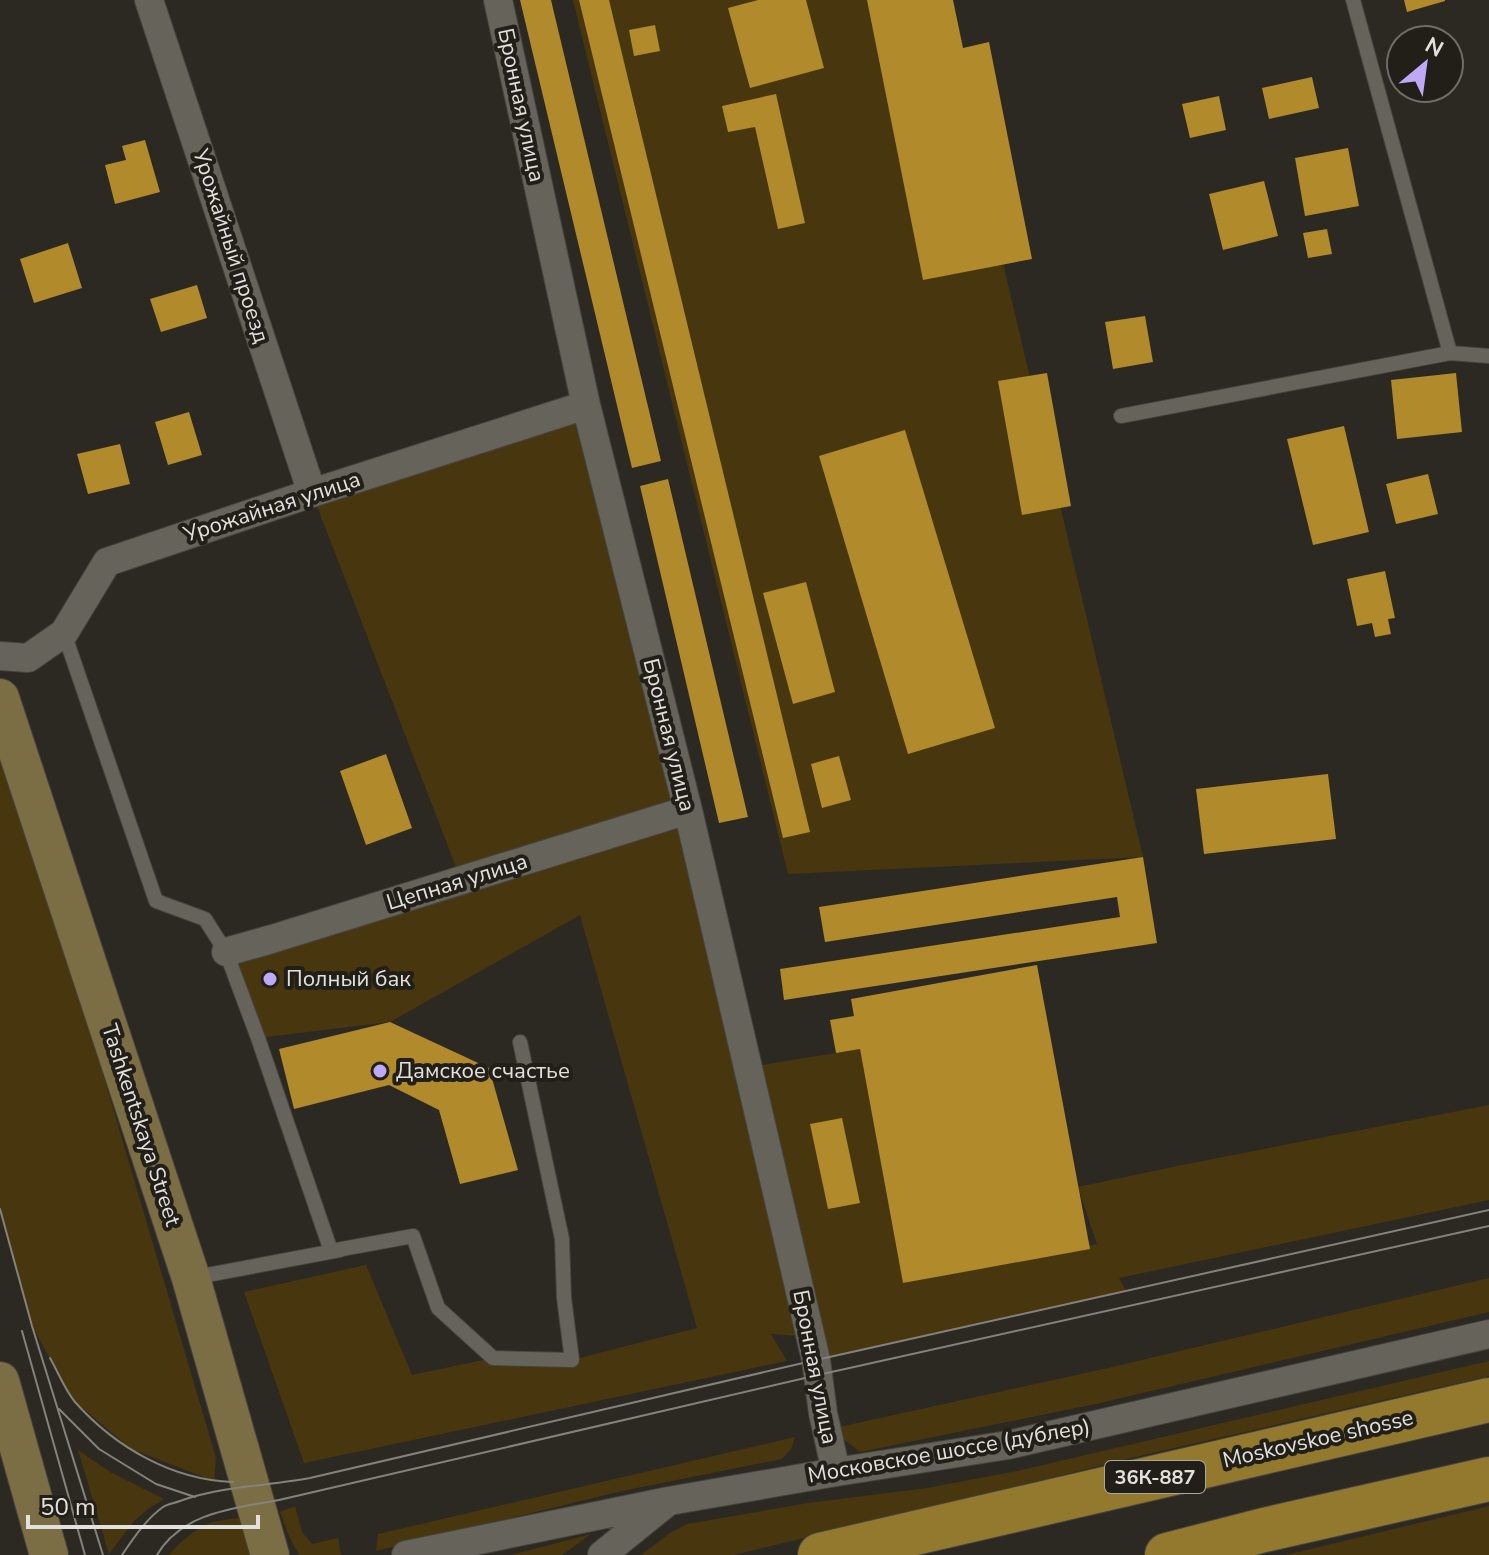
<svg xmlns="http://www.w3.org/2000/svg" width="1489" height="1555" font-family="'Nunito Sans',sans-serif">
<rect width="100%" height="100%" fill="#2c2923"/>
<path fill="#48370e" d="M 573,0 L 941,0 L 1143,857 L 788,874 Z
M 586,405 L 749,1067 L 860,1049 L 903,1283 L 1097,1244 L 1078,1187 L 1182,1165 L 1489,1105 L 1489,1200 L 1119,1278 L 1126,1291 L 816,1360 L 811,1337 L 771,1334 L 787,1361 L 304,1463 L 244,1292 L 366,1265 L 412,1375 L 493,1358 L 572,1360 L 697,1328 L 580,915 L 390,1022 L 258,1038 L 226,952 L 461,880 L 312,493 Z
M 0,756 L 59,925 L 216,1458 L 214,1481 L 131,1449 L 73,1400 L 32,1326 L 0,1209 Z
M 1489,1278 L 1489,1312 L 1100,1403 L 860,1452 L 830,1429 L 1108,1368 Z
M 1489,1361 L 1489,1376 L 1148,1454 L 734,1555 L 641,1555 L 670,1533 L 687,1524 L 808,1503 L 927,1488 L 1017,1471 Z
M 795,1437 L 791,1449 L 782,1459 L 622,1491 L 376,1551 L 378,1534 Z
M 78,1450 L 110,1472 L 164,1499 L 148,1509 L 134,1521 L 109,1554 Z
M 295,1506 L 302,1532 L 312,1544 L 338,1538 L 341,1555 L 299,1555 L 289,1536 L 280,1512 Z
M 1489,1506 L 1489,1555 L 1286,1555 Z
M 239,1518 L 251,1555 L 169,1555 C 180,1542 196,1528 212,1522 C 221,1520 231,1519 239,1518 Z
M 591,1534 L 562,1555 L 511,1555 Z"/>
<path fill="#b08a2b" d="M 520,0 L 551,0 L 661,461 L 632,468 Z
M 579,0 L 609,0 L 810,832 L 783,838 Z
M 758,0 L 806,0 L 824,68 L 750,88 L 728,8 Z
M 867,0 L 953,0 L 963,48 L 989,42 L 1032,259 L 923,280 Z
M 1404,0 L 1445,0 L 1445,1 L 1407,12 Z
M 655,25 L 660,51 L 634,56 L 629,30 Z
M 1312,77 L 1319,108 L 1269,119 L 1262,88 Z
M 776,94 L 805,223 L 778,229 L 755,127 L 728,132 L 722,106 Z
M 1219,96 L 1226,130 L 1190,138 L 1182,104 Z
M 145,140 L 160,192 L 115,204 L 105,165 L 126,160 L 122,146 Z
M 1348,148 L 1359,206 L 1305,216 L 1295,158 Z
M 1264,181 L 1278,236 L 1223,250 L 1209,194 Z
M 1327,229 L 1332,254 L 1308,258 L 1303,233 Z
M 68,243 L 82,288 L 34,303 L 20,259 Z
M 197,285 L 207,318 L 161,332 L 150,299 Z
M 1145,316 L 1153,362 L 1113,369 L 1105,322 Z
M 1047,373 L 1071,506 L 1022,515 L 998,381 Z
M 1456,373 L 1462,432 L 1397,439 L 1391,380 Z
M 189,412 L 202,455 L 168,465 L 155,422 Z
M 1344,426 L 1369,532 L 1313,545 L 1287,439 Z
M 905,430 L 995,728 L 908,754 L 819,456 Z
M 120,444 L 130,484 L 88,494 L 77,454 Z
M 1428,474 L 1438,514 L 1396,524 L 1386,484 Z
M 668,479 L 748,817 L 719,823 L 640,486 Z
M 1385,571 L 1395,618 L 1388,619 L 1391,634 L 1375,637 L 1372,623 L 1357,626 L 1347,579 Z
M 806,582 L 835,692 L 793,704 L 763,593 Z
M 386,754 L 412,828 L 366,845 L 340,771 Z
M 839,756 L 851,800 L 822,808 L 811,764 Z
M 1328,774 L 1336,839 L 1204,854 L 1196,789 Z
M 1143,857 L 1157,943 L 784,1000 L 780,969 L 1120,917 L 1117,897 L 825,942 L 819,907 Z
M 1037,965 L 1090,1249 L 903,1283 L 860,1049 L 836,1053 L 830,1020 L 854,1016 L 851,999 Z
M 390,1022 L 489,1068 L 518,1170 L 460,1184 L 439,1110 L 389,1085 L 294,1109 L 279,1049 Z
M 842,1118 L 860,1203 L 828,1209 L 810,1124 Z"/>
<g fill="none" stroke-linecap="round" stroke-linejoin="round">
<defs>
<path id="service" d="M 1353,0 L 1450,353 L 1489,356
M 1121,416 L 1450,353
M 64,633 L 156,901 L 205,919 L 226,952 L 258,1038 L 331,1251 L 413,1236 L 438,1308 L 493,1358 L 572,1360 L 564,1298 L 562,1239 L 520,1042
M 191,1278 L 340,1250"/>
<path id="minor" d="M 149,0 L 312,493
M 498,0 L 586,405 L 688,810 L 816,1360 L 823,1413 L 836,1472
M 0,656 L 28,658 L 64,633 L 107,562 L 312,493 L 586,405
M 226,952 L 272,939 L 688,810
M 406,1555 L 669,1501 L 836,1472 L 1008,1445 L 1489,1334
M 602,1555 L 665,1504"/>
<path id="secondary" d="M 0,698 L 191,1278 L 270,1555
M 0,1381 L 49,1555"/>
<path id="primary" d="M 820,1555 L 1489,1400
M 1167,1555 L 1264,1530 L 1489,1479"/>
</defs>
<use href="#service" stroke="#46443e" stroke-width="16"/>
<use href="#minor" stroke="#46443e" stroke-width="30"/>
<use href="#secondary" stroke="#46443e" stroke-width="40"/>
<use href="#primary" stroke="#46443e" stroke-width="46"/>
<use href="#service" stroke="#66635b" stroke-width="14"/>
<use href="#minor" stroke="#66635b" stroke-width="28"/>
<use href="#secondary" stroke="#7c6e44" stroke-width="38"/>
<use href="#primary" stroke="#93792d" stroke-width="44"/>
<path stroke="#84827c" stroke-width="2" d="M 0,1209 L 32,1326 L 103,1555
M 22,1331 L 85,1555
M 50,1358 C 58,1372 65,1390 75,1402 C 115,1447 172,1480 233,1482
M 59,1409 L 99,1449 L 156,1484 L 195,1497
M 122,1555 C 133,1539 146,1519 163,1507 C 167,1504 175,1503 180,1501 C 222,1486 267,1486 310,1478 L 816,1360 L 1489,1210
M 157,1555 C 182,1512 236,1508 279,1500 L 818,1375 L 1489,1226"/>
</g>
<g fill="#bda9f5" stroke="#221f19" stroke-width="3">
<circle cx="270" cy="979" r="8"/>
<circle cx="380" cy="1071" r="8"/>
</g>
<g text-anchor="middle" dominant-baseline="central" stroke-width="8" stroke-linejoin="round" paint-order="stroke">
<rect fill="#221f19" stroke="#a9a7a2" stroke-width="2" x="1105" y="1461" width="100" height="32" rx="6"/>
<g font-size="20" font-weight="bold" fill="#e3e1dd">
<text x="1155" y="1477">36К-887</text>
</g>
<g font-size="22" fill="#e3e1dd" stroke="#221f19">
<text transform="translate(521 105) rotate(78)">Бронная улица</text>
<text transform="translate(231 246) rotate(72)">Урожайный проезд</text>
<text transform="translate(272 507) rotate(-18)">Урожайная улица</text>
<text transform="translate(669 735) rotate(76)">Бронная улица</text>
<text transform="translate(457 882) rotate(-17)">Цепная улица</text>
<text transform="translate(141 1125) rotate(72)">Tashkentskaya Street</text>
<text transform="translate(815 1367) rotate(79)">Бронная улица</text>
<text transform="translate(1318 1439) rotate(-13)">Moskovskoe shosse</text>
<text transform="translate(949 1451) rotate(-10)">Московское шоссе (дублер)</text>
</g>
<g font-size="22" fill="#e3e1dd" stroke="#221f19" text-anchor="start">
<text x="286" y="979">Полный бак</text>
<text x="396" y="1071">Дамское счастье</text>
</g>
</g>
<g transform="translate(1425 64) rotate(29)"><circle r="38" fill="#221f19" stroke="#6f6d67" stroke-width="2"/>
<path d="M0-6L14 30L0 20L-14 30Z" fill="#bda9f5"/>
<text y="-12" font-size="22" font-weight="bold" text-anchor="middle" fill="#e3e1dd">N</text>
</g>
<path d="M28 1515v12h230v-12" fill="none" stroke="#e3e1dd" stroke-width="4"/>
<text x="40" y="1515" font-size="24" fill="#e3e1dd" stroke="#221f19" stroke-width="6" paint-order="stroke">50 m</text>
</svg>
